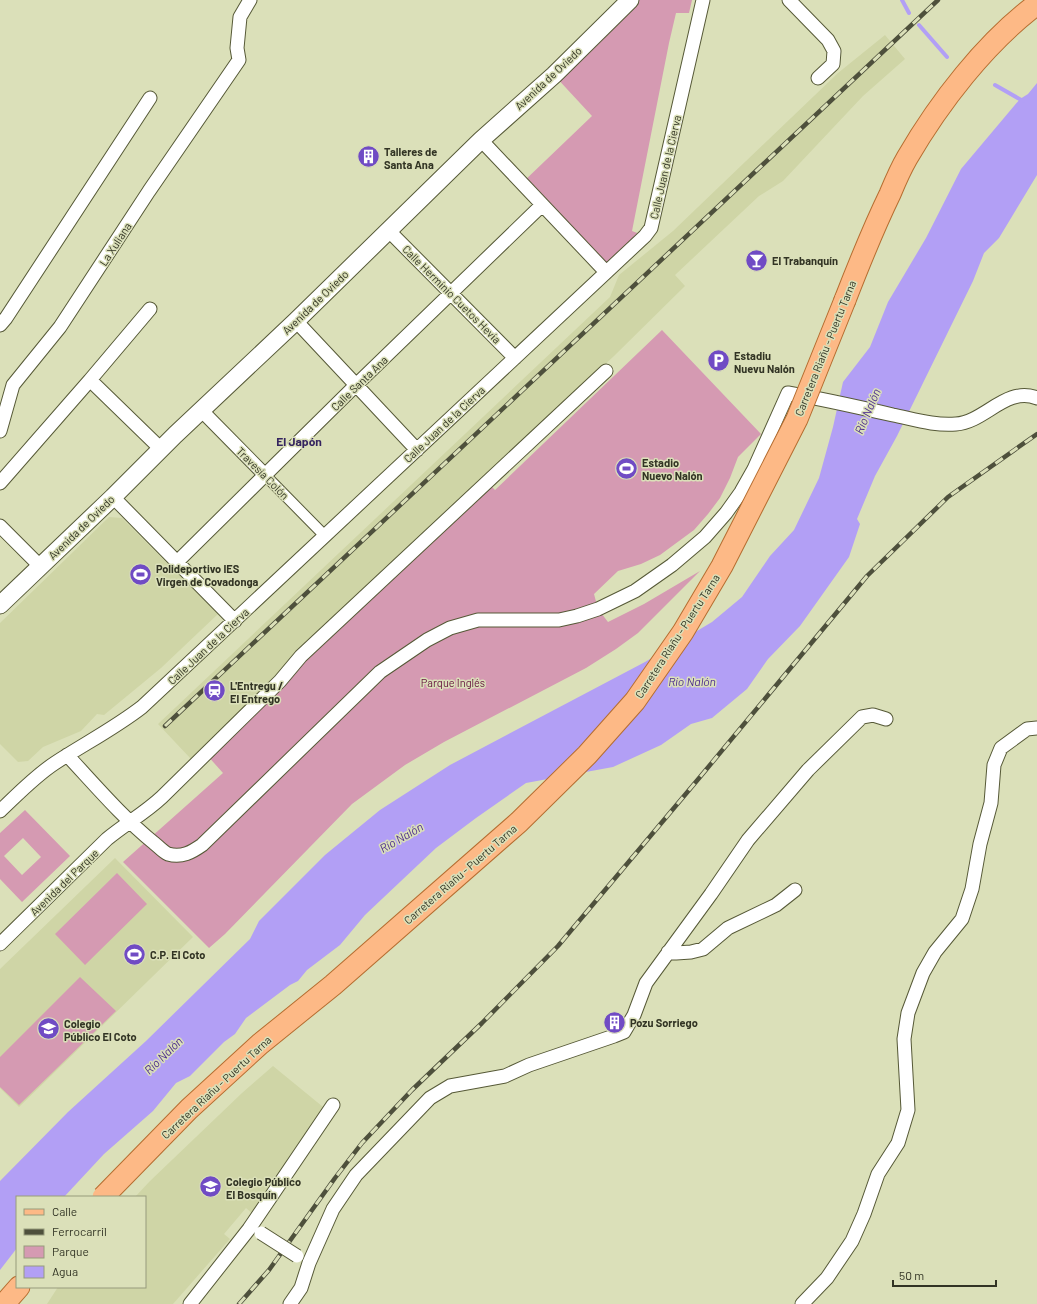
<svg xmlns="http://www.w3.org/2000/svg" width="1037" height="1304" font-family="Barlow,sans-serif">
<rect width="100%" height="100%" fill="#dbe0b9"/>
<path fill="#cfd5a6" d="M 885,35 L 905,59 L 863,96 L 783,181 L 759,196 L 675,275 L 685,286 L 614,356 L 296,652 L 275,678 L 191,759 L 158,724 L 610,297 L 619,275 L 673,231 L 838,73 Z
M 109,517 L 122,518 L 218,614 L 161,668 L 104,715 L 97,714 L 81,731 L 43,747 L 28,761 L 18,762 L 0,744 L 0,623 Z
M 115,858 L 193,937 L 19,1107 L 0,1088 L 0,969 Z
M 273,1066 L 328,1111 L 253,1214 L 246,1208 L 224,1234 L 230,1239 L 173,1304 L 47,1304 L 58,1287 L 145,1287 L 145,1197 L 135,1197 L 150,1181 L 242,1093 Z"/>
<path fill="#d59ab2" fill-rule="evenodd" d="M 630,0 L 692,0 L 689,13 L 676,13 L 669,43 L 632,231 L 645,236 L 606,272 L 522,183 L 592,116 L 554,75 Z
M 662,330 L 761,434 L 738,457 L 730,478 L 720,498 L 708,514 L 694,530 L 660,555 L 641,564 L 618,571 L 594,594 L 598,609 L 608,622 L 644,604 L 700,571 L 638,633 L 616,649 L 586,668 L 444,742 L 405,765 L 352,804 L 225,934 L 209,948 L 123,862 L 223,773 L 206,754 L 487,482 L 495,490 Z
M 25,810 L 70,856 L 22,902 L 0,879 L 0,833 ZM 23,838 L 41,857 L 22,875 L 4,856 Z
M 117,873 L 147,904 L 85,965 L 55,934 Z
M 80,977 L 116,1011 L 19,1105 L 0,1087 L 0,1057 Z"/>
<path fill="#b29ff5" d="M 1037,83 L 1037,175 L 999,238 L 984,253 L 973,281 L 897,436 L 875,476 L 857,519 L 860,524 L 849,557 L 800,626 L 768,659 L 747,689 L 712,718 L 691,724 L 661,745 L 613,767 L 526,783 L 476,818 L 436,848 L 365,915 L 340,945 L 307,970 L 298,981 L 290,985 L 246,1018 L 235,1034 L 224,1042 L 190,1076 L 176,1083 L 153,1111 L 104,1154 L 64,1197 L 17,1197 L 17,1248 L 0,1270 L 0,1181 L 68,1112 L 146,1041 L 250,939 L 259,921 L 325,855 L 380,810 L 450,765 L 645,662 L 712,622 L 742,597 L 770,556 L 794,530 L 819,478 L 833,427 L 843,382 L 870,347 L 888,302 L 926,238 L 961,169 L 1020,99 L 1028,94 Z"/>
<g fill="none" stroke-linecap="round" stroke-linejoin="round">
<path stroke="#b29ff5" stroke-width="4" d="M 902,0 L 909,13
M 919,25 L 947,57
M 995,85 L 1023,101"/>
<defs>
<path id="pedestrian" d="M 265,475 L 325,536"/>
<path id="minor" d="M 789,0 L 828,40 L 834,51 L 833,64 L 818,78
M 481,140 L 606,272
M 388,230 L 515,358
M 296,321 L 417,450
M 0,325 L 6,318 L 150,98
M 90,380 L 150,309
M 201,410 L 265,475
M 0,431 L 13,385 L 60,327 L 149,191 L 239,60 L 237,48 L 240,17 L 250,0
M 0,483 L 90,380 L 161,449
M 113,497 L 235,621
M 0,526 L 40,566
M 177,562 L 356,385 L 542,205
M 67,755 C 95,785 122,817 154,843 C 158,846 163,852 168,854 C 182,858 192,852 202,845 L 380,672 L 427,640 L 450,628 L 478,620 L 559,620 L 577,616 L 598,609 L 635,591 L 672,565 L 705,537 L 726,513 L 741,492 L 754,469 L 788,393 C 823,399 858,407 893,415 C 913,419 935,426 956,424 C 985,422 1006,386 1037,398
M 0,811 C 17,795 35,776 55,763 C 84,744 115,728 142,707 L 645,236 L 651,228 L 703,0
M 0,944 L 107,839 C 125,824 145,813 162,797 L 280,681 L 301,656 L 606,371
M 668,952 L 676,953 L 691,952 L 703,949 L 728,928 L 776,905 L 795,890
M 190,1304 L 249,1229 L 333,1105
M 290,1304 L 301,1288 L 309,1263 L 333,1209 L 356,1175 L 430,1098 L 450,1086 L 505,1076 L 529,1065 L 614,1036 L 624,1032 L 634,1015 L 646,983 L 711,894 L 748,840 L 808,770 L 862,717 L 873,715 L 886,719
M 802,1304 L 827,1278 L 852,1241 L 864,1214 L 878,1174 L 898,1143 L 908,1110 L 904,1039 L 908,1013 L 923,973 L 935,952 L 962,919 L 972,889 L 980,844 L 991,803 L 994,765 L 1001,748 L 1027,729 L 1037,728"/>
<path id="tertiary" d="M 0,605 L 113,497 L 175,435 L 296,321 L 481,140 L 554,75 L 630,0"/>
<path id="primary" d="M 845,300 C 859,264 873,229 890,194 C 895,182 900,170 907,158 C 939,103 985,43 1037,4
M 4,1304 L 19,1287"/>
</defs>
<use href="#pedestrian" stroke="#565937" stroke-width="12"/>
<use href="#minor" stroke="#565937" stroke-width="15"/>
<use href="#tertiary" stroke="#565937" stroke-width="19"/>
<use href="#primary" stroke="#b56d30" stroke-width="23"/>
<use href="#pedestrian" stroke="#fff" stroke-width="10"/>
<use href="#minor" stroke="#fff" stroke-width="13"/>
<use href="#tertiary" stroke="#fff" stroke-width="17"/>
<use href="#primary" stroke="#fdb986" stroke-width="21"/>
<defs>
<path id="rail" d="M 165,726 L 938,0
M 239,1304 L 269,1270 L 335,1178 L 362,1143 L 412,1090 L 482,1023 L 558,946 L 700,777 L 867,576 L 948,497 L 1037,434"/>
</defs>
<use href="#rail" stroke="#4e503c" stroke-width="4.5"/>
<use href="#rail" stroke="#dbe0b9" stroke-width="3" stroke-dasharray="9" stroke-linecap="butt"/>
<defs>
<path id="minor-bridge" d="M 261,1233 L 297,1256"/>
<path id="primary-bridge" d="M 103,1197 L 189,1109 L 260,1044 L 333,985 L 519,822 L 587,755 L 635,701 L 683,632 L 722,566 L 797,419 L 845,300"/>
</defs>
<use href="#minor-bridge" stroke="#565937" stroke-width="15" stroke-linecap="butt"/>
<use href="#primary-bridge" stroke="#b56d30" stroke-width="23" stroke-linecap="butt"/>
<use href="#minor-bridge" stroke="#fff" stroke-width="13"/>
<use href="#primary-bridge" stroke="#fdb986" stroke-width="21"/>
</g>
<defs>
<symbol id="building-disc" viewBox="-11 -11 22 22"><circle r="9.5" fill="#704bc4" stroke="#dbe0b9"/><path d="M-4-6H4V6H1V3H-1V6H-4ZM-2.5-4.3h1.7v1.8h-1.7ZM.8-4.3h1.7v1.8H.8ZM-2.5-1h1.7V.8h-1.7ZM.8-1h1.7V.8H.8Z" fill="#fff"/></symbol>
<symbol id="bar-disc" viewBox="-11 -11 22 22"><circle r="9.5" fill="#704bc4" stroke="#dbe0b9"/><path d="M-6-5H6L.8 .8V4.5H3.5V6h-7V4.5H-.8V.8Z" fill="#fff"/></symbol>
<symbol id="parking-disc" viewBox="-11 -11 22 22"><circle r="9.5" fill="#704bc4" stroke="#dbe0b9"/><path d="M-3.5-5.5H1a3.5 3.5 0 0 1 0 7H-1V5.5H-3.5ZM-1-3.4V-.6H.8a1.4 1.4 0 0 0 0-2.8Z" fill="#fff"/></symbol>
<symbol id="stadium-disc" viewBox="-11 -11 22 22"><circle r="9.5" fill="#704bc4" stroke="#dbe0b9"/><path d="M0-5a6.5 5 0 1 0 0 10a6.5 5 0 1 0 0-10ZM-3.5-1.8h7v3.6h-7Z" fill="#fff"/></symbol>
<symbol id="station-disc" viewBox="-11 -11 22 22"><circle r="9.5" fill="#704bc4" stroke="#dbe0b9"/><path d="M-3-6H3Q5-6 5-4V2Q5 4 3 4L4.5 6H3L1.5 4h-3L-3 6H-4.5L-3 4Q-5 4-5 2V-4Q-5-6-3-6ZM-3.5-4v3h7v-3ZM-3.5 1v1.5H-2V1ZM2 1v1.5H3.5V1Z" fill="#fff"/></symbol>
<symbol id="school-disc" viewBox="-11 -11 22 22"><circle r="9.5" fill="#704bc4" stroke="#dbe0b9"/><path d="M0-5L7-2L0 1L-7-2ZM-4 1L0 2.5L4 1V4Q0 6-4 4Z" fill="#fff"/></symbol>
</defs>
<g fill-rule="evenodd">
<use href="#building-disc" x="356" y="144" width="25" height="25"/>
<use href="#bar-disc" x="744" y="248" width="25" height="25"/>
<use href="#parking-disc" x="706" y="348" width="25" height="25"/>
<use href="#stadium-disc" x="614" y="456" width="25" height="25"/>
<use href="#stadium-disc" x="128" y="562" width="25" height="25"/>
<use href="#station-disc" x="202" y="678" width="25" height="25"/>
<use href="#stadium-disc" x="122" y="942" width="25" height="25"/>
<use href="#building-disc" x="602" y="1010" width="25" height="25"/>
<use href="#school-disc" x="36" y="1016" width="25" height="25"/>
<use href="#school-disc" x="198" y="1174" width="25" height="25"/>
</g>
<g text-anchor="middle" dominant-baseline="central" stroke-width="3" stroke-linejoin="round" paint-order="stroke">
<g font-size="11" fill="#323424" stroke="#dbe0b9">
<text transform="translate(548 78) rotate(-43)">Avenida de Oviedo</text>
<text transform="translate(665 167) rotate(-77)">Calle Juan de la Cierva</text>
<text transform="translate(115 244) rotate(-57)">La Xuliana</text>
<text transform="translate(452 294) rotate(45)">Calle Herminio Cuetos Hevia</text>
<text transform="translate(315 302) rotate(-44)">Avenida de Oviedo</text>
<text transform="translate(825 348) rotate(-68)">Carretera Riañu - Puertu Tarna</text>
<text transform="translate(359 383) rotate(-44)">Calle Santa Ana</text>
<text transform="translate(444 424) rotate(-43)">Calle Juan de la Cierva</text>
<text transform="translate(263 473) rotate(45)">Travesía Colón</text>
<text transform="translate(81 527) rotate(-44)">Avenida de Oviedo</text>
<text transform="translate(677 636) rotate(-57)">Carretera Riañu - Puertu Tarna</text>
<text transform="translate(208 646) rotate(-43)">Calle Juan de la Cierva</text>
<text transform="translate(460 874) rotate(-41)">Carretera Riañu - Puertu Tarna</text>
<text transform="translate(64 882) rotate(-44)">Avenida del Parque</text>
<text transform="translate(216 1087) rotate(-43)">Carretera Riañu - Puertu Tarna</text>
</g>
<g font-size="11" font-weight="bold" fill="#323424" stroke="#dbe0b9" text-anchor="start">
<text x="384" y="151">Talleres de<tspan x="384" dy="13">Santa Ana</tspan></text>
<text x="772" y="260">El Trabanquín</text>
<text x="734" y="355">Estadiu<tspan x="734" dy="13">Nuevu Nalón</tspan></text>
<text x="642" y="462">Estadio<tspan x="642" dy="13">Nuevo Nalón</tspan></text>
<text x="156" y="568">Polideportivo IES<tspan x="156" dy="13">Virgen de Covadonga</tspan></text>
<text x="230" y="685">L'Entregu /<tspan x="230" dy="13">El Entrego</tspan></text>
<text x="150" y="954">C.P. El Coto</text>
<text x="630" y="1022">Pozu Sorriego</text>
<text x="64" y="1023">Colegio<tspan x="64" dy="13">Público El Coto</tspan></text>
<text x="226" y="1181">Colegio Público<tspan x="226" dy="13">El Bosquín</tspan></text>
</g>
<g font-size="11" fill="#630f3c" stroke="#dbe0b9">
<text x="453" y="682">Parque Inglés</text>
</g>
<g font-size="12" font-style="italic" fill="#4c2c8e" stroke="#dbe0b9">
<text transform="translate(867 411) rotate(-67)">Río Nalón</text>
<text x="692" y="681">Río Nalón</text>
<text transform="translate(401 837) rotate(-30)">Río Nalón</text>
<text transform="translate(163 1055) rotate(-44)">Río Nalón</text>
</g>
<g font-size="12" font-weight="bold" fill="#35245f" stroke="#dbe0b9">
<text x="299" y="441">El Japón</text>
</g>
</g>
<rect x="16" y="1196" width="130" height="92" fill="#dbe0b9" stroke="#979b7d"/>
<rect x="24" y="1209" width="20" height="6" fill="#fdb986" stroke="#979b7d"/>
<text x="52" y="1216" font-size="12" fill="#323424">Calle</text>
<rect x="24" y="1229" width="20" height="6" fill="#4e503c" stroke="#979b7d"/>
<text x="52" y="1236" font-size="12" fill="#323424">Ferrocarril</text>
<rect x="24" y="1246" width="20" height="12" fill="#d59ab2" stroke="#979b7d"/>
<text x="52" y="1256" font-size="12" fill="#323424">Parque</text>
<rect x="24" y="1266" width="20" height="12" fill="#b29ff5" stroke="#979b7d"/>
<text x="52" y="1276" font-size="12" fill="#323424">Agua</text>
<path d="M893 1280v6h103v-6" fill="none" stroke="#323424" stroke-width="2"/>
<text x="899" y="1280" font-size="12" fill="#323424" stroke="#dbe0b9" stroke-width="3" paint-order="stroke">50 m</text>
</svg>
